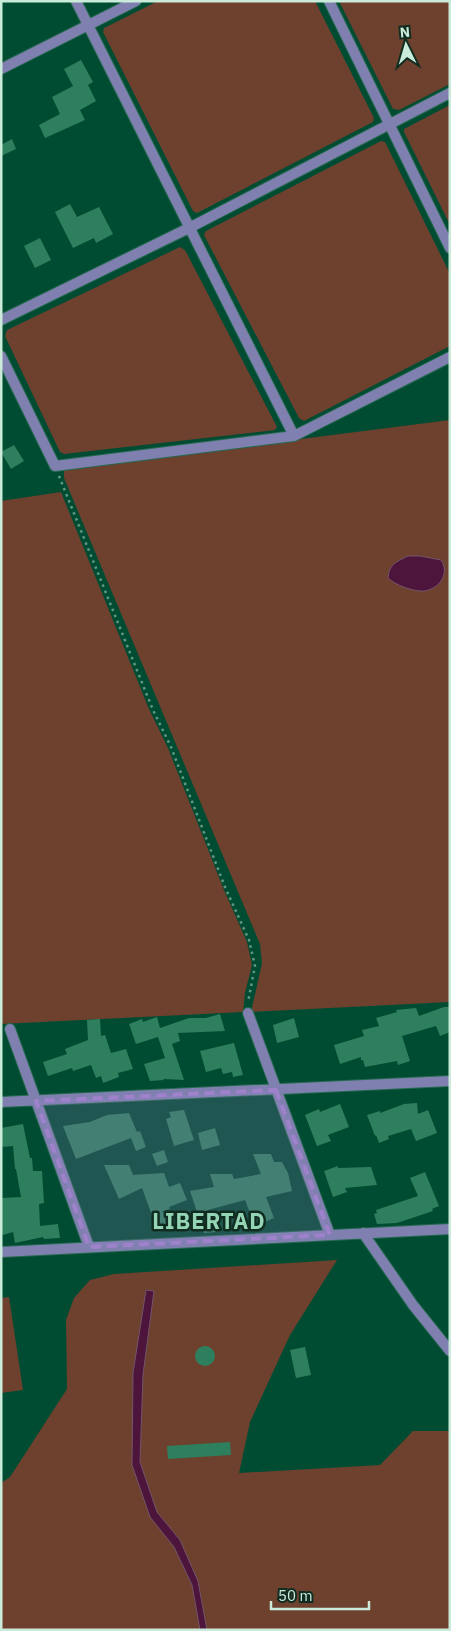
<svg xmlns="http://www.w3.org/2000/svg" width="451" height="1631" font-family="'IBM Plex Sans',sans-serif">
<rect width="100%" height="100%" fill="#004c32"/>
<path fill="#6e402e" d="M 158,1 L 315,1 L 374,118 L 373,122 L 197,213 L 193,211 L 103,32 L 104,28 Z
M 339,1 L 450,1 L 450,84 L 399,110 L 393,109 Z
M 450,105 L 450,225 L 404,132 L 404,129 Z
M 381,141 L 385,142 L 450,274 L 450,346 L 304,421 L 299,418 L 204,235 L 206,231 Z
M 180,247 L 185,250 L 277,427 L 275,430 L 64,454 L 60,452 L 5,336 L 7,330 Z
M 450,420 L 450,1002 L 251,1012 L 262,963 L 260,944 L 64,478 L 64,469 Z
M 61,492 L 149,709 L 168,748 L 224,890 L 247,942 L 252,965 L 245,993 L 243,1012 L 1,1024 L 1,501 Z
M 337,1260 L 290,1335 L 250,1422 L 239,1473 L 380,1465 L 413,1431 L 450,1431 L 450,1630 L 1,1630 L 1,1483 L 10,1477 L 67,1389 L 66,1320 L 74,1298 L 90,1280 L 114,1274 Z
M 9,1297 L 23,1390 L 1,1393 L 1,1298 Z"/>
<path fill="#4d153b" stroke="#73556b" d="M 408,556 L 420,556 L 441,560 C 450,573 440,589 424,591 C 414,592 395,585 388,578 C 389,564 396,562 408,556 Z
M 146,1290 L 154,1291 L 143,1375 L 140,1462 L 157,1512 L 180,1540 L 198,1581 L 207,1630 L 200,1630 L 192,1585 L 174,1547 L 150,1517 L 132,1465 L 133,1373 Z"/>
<path fill="#2e7f5d" d="M 81,60 L 93,82 L 88,85 L 96,101 L 80,110 L 85,120 L 45,138 L 39,125 L 60,114 L 52,97 L 73,86 L 64,69 Z
M 12,139 L 16,149 L 1,156 L 1,145 Z
M 70,204 L 77,217 L 99,207 L 113,234 L 96,243 L 94,238 L 73,248 L 55,212 Z
M 40,238 L 51,260 L 35,268 L 24,246 Z
M 14,445 L 24,461 L 11,469 L 1,452 Z
M 444,1007 L 450,1007 L 450,1032 L 440,1036 L 436,1026 L 402,1036 L 410,1061 L 398,1065 L 397,1061 L 365,1067 L 363,1060 L 361,1060 L 361,1057 L 340,1064 L 334,1045 L 364,1036 L 362,1030 L 379,1026 L 376,1018 L 397,1012 L 396,1010 L 416,1008 L 419,1016 Z
M 220,1014 L 225,1031 L 178,1033 L 180,1041 L 172,1044 L 184,1080 L 163,1079 L 164,1080 L 150,1081 L 144,1064 L 165,1058 L 158,1037 L 136,1044 L 129,1024 L 142,1019 L 143,1022 L 157,1017 L 160,1028 L 189,1018 L 206,1018 Z
M 294,1018 L 299,1037 L 277,1043 L 273,1025 Z
M 100,1019 L 101,1036 L 105,1035 L 111,1053 L 126,1049 L 133,1069 L 118,1073 L 119,1077 L 103,1083 L 101,1076 L 96,1078 L 91,1065 L 73,1071 L 72,1068 L 48,1076 L 43,1062 L 67,1054 L 65,1049 L 88,1040 L 87,1020 Z
M 234,1043 L 243,1075 L 233,1077 L 232,1072 L 223,1074 L 221,1068 L 206,1072 L 200,1051 Z
M 417,1103 L 418,1114 L 428,1110 L 437,1133 L 416,1141 L 411,1129 L 388,1136 L 389,1139 L 379,1143 L 376,1135 L 375,1136 L 367,1115 L 380,1111 L 380,1113 L 404,1104 Z
M 340,1104 L 349,1127 L 328,1135 L 331,1141 L 317,1146 L 305,1115 L 319,1109 L 320,1112 Z
M 184,1110 L 194,1140 L 174,1146 L 166,1119 L 171,1117 L 169,1112 Z
M 129,1113 L 137,1132 L 140,1131 L 146,1147 L 136,1151 L 131,1138 L 76,1159 L 63,1126 L 90,1122 L 107,1115 Z
M 23,1124 L 30,1158 L 32,1158 L 33,1171 L 42,1171 L 44,1203 L 39,1204 L 40,1226 L 58,1224 L 60,1238 L 44,1239 L 43,1237 L 15,1243 L 13,1232 L 3,1235 L 1,1229 L 1,1198 L 21,1197 L 16,1169 L 15,1169 L 13,1146 L 1,1147 L 1,1128 Z
M 215,1128 L 220,1145 L 202,1150 L 198,1133 Z
M 164,1150 L 168,1162 L 157,1166 L 152,1154 Z
M 253,1154 L 271,1154 L 274,1162 L 282,1162 L 288,1173 L 292,1191 L 266,1197 L 274,1218 L 262,1223 L 261,1220 L 254,1223 L 245,1200 L 208,1210 L 216,1232 L 204,1233 L 190,1191 L 214,1187 L 210,1174 L 232,1174 L 234,1179 L 261,1174 Z
M 104,1165 L 129,1165 L 133,1175 L 164,1173 L 169,1187 L 180,1183 L 187,1200 L 169,1207 L 170,1209 L 163,1211 L 169,1228 L 158,1232 L 142,1188 L 119,1199 Z
M 338,1166 L 338,1168 L 371,1167 L 377,1185 L 345,1188 L 347,1192 L 333,1197 L 324,1171 Z
M 425,1172 L 439,1206 L 432,1209 L 433,1211 L 397,1223 L 377,1224 L 374,1214 L 377,1213 L 376,1210 L 418,1196 L 410,1178 Z
M195 1356a10 10 0 1 1 20 0a10 10 0 1 1-20 0Z
M 305,1347 L 311,1375 L 296,1378 L 290,1350 Z
M 230,1442 L 231,1455 L 168,1459 L 167,1446 Z"/>
<g fill="none" stroke-linecap="round" stroke-linejoin="round">
<defs>
<path id="street" d="M 76,1 L 294,436
M 329,1 L 450,248
M 1,69 L 136,1
M 1,320 L 189,228 L 450,93
M 1,356 L 55,466 L 294,436 L 450,357
M 248,1013 L 330,1235
M 10,1029 L 89,1247
M 1,1102 L 450,1081
M 363,1233 L 413,1305 L 450,1351
M 1,1252 L 450,1229"/>
</defs>
<use href="#street" stroke="#256950" stroke-width="12"/>
<path stroke="#609782" stroke-width="2.5" stroke-dasharray="2.5 4" stroke-linecap="butt" d="M 59,476 L 153,710 L 171,747 L 225,887 L 249,940 L 255,966 L 248,1002"/>
<use href="#street" stroke="#7f80af" stroke-width="10"/>
</g>
<path fill="#9f82cb" fill-opacity="0.2" stroke="#9f82cb" stroke-width="4" stroke-dasharray="10 6" stroke-linejoin="round" d="M 276,1090 L 330,1235 L 89,1247 L 36,1101 Z"/>
<g text-anchor="middle" dominant-baseline="central" stroke-width="5" stroke-linejoin="round" paint-order="stroke">
<g font-size="22" font-weight="bold" letter-spacing="1" fill="#94d5b5" stroke="#112c20">
<text x="209" y="1220">LIBERTAD</text>
</g>
</g>
<rect width="451" height="1631" fill="none" stroke="#cbebda" stroke-width="5"/>
<g transform="translate(406 45) rotate(355)" stroke="#112c20" stroke-width="4" paint-order="stroke">
<path d="M0-4L9 19L0 12L-9 19Z" fill="#cbebda"/>
<text y="-8" font-size="14" font-weight="bold" text-anchor="middle" fill="#cbebda">N</text>
</g>
<path d="M271 1601v8h98v-8" fill="none" stroke="#cbebda" stroke-width="2.5"/>
<text x="278" y="1601" font-size="15" fill="#cbebda" stroke="#112c20" stroke-width="4" paint-order="stroke">50 m</text>
</svg>
